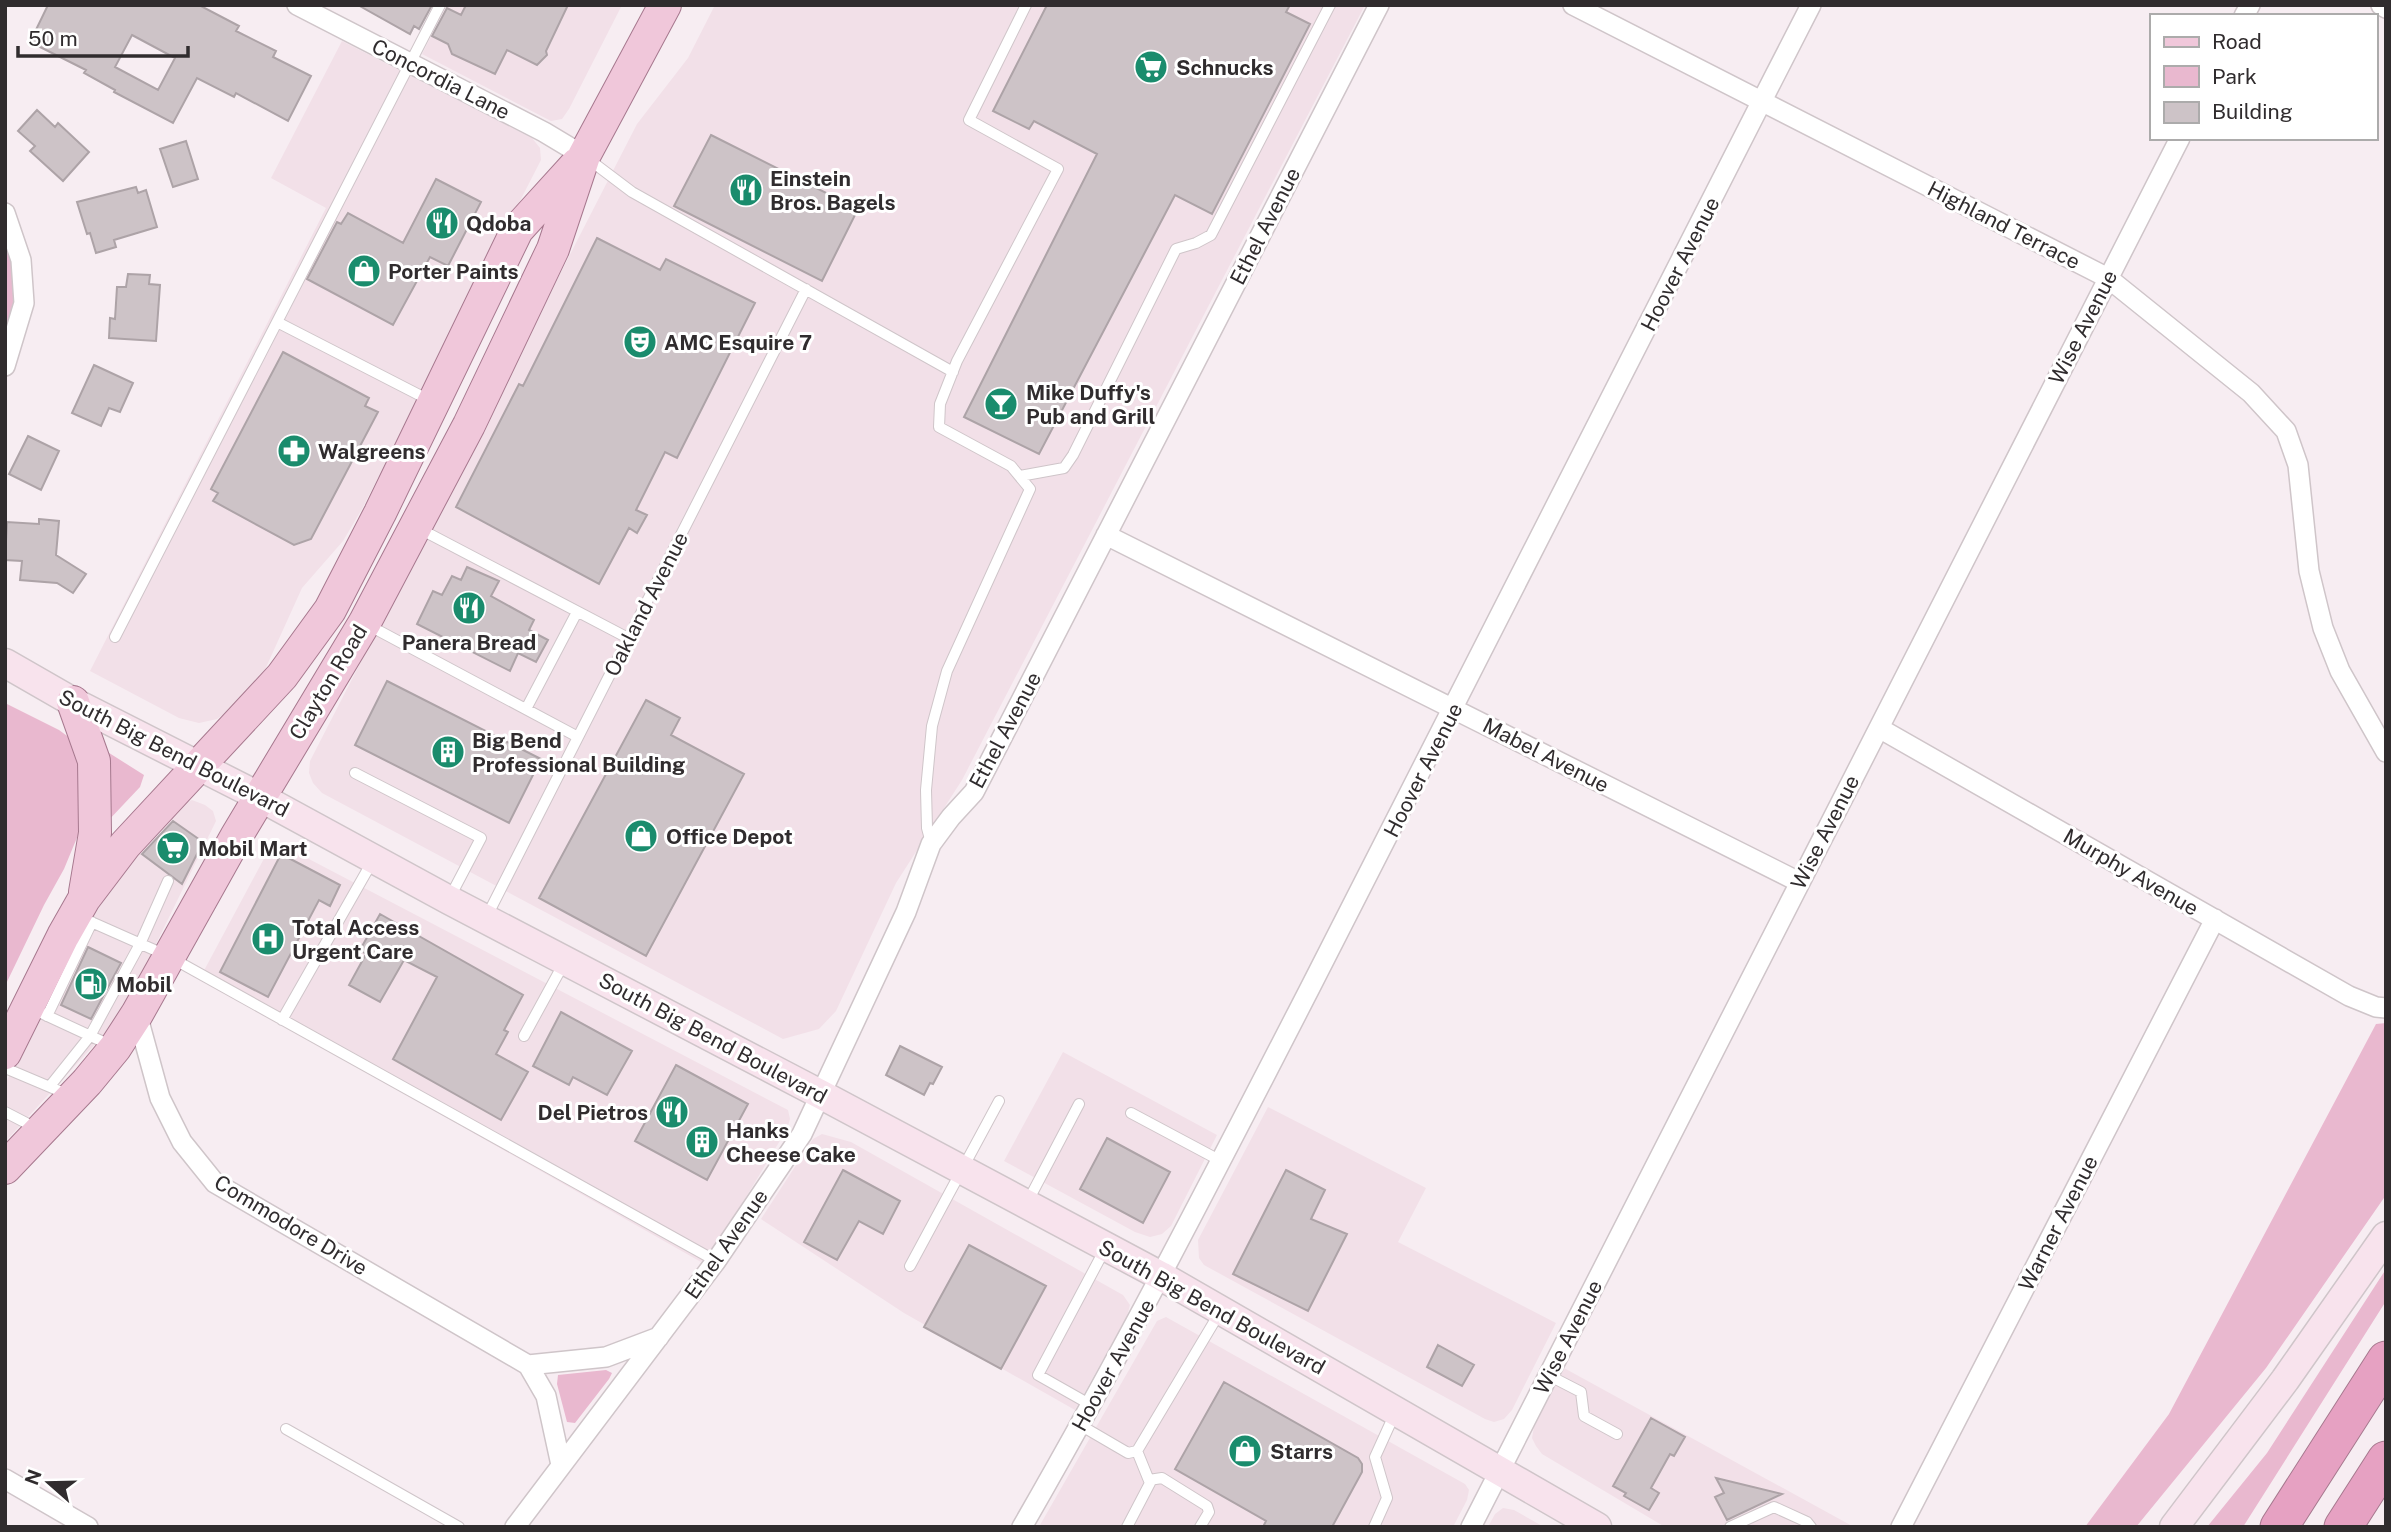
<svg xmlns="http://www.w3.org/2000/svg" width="2391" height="1532" font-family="'Public Sans',sans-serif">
<rect width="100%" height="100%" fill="#f7edf2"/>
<path fill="#f2e0e8" d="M 447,5 L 622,5 L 569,109 L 562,119 L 551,121 L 422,54 Z
M 715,5 L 1365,5 L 962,780 L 896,883 L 836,1011 L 819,1029 L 783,1039 L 322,793 L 313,783 L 309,773 L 310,761 L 637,124 L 688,58 Z
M 342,41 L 532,138 L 540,148 L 541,160 L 362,509 L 343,541 L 302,588 L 263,674 L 239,703 L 217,719 L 199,723 L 179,718 L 90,671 L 326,208 L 271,178 Z
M 192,800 L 205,805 L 213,811 L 216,821 L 134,989 L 108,1030 L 5,1142 L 5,1084 L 87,926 L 112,883 L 183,804 Z
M 275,846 L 286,847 L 788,1110 L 790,1119 L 787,1129 L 728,1227 L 701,1262 L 200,978 L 267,853 Z
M 1063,1052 L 1217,1135 L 1171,1226 L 1162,1234 L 1150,1237 L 1135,1232 L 1004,1161 Z
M 1268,1107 L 1426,1188 L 1398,1242 L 1556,1323 L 1512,1410 L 1504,1419 L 1494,1422 L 1485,1419 L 1204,1265 L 1199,1258 L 1198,1240 Z
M 822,1134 L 851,1142 L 1123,1295 L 1130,1305 L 1127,1316 L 1075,1410 L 904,1313 L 761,1219 L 813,1139 Z
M 1166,1317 L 1465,1484 L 1469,1490 L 1467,1500 L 1453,1527 L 1043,1527 L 1040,1525 L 1157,1321 Z
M 1564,1368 L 1854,1527 L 1665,1527 L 1542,1454 L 1536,1446 L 1532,1438 L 1534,1427 Z
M 1503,1508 L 1514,1510 L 1544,1527 L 1488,1527 L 1495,1514 Z"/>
<path fill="#e9b8cf" d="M 5,213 L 21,260 L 5,366 Z
M 5,703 L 59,730 L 74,741 L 82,756 L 81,828 L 64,869 L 44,905 L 5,986 Z
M 106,751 L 144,775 L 140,787 L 106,823 Z
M 2386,1023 L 2386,1195 L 2266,1368 L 2136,1527 L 2085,1527 L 2169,1414 L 2376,1024 Z
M 2386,1269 L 2386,1301 L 2243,1527 L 2207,1527 L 2267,1453 Z
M 606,1370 L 612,1373 L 609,1379 L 575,1423 L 567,1422 L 557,1384 L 558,1375 Z"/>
<path fill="#cdc3c7" stroke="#ada3a7" stroke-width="2" fill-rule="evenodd" d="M 48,5 L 199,5 L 239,26 L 236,31 L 276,51 L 273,57 L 311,76 L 288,121 L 236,93 L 234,97 L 197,78 L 173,123 L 114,92 L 115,90 L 84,73 L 86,70 L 30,42 ZM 132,35 L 175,58 L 158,90 L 115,67 Z
M 358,5 L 432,5 L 419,29 L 414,26 L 410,34 Z
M 466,5 L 568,5 L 546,51 L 547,55 L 537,65 L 507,50 L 495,74 L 452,54 L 448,44 L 432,36 L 447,8 L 461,15 Z
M 1047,5 L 1290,5 L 1286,12 L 1310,24 L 1212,214 L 1175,195 L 1039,454 L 964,417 L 1097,154 L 1034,121 L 1029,129 L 993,111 Z
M 37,110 L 55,127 L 58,123 L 89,152 L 63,181 L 30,151 L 35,146 L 18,131 Z
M 711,135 L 858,209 L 822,281 L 674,206 Z
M 186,141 L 198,179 L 173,187 L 160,149 Z
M 436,179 L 481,202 L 448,266 L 430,257 L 393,325 L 307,279 L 337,222 L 341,224 L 348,213 L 403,243 Z
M 136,187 L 138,193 L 146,190 L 157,227 L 114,240 L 116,247 L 96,253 L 90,233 L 87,234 L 77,202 Z
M 597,238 L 660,270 L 666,259 L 755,303 L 677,458 L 665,452 L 636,510 L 647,515 L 637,533 L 629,528 L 599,584 L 456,507 L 519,384 L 523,386 Z
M 128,274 L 150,275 L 149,284 L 160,285 L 156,341 L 109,338 L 110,318 L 115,319 L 117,287 L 126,287 Z
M 283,352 L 369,398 L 365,406 L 378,412 L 311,539 L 294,545 L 213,501 L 218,493 L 211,489 Z
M 94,365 L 133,383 L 120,412 L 109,408 L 101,426 L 72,413 Z
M 28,436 L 59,451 L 41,490 L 9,474 Z
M 39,519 L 59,521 L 56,555 L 86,574 L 73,593 L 57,583 L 20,580 L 22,561 L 5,560 L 7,522 L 39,524 Z
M 467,567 L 499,581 L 491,596 L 534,620 L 529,630 L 548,640 L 536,662 L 518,653 L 510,671 L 417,624 L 433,591 L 442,595 L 452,576 L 461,580 Z
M 387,681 L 541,759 L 509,823 L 355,745 Z
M 646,700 L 680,718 L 671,735 L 744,774 L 646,956 L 539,898 Z
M 173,821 L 203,842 L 182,884 L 142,854 Z
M 281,854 L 340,885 L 330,906 L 319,900 L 268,997 L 220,972 Z
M 380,914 L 523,995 L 504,1030 L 508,1032 L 496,1054 L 528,1072 L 501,1120 L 393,1059 L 437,977 L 404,960 L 380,1002 L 349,985 L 366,954 L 360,950 Z
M 88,947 L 121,963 L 91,1019 L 61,1005 Z
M 561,1012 L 632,1051 L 607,1095 L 573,1077 L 569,1085 L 533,1066 Z
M 900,1046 L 942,1067 L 933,1084 L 930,1083 L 924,1095 L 886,1075 Z
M 676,1065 L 748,1104 L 707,1180 L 635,1141 Z
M 1107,1138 L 1170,1172 L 1143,1223 L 1080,1189 Z
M 843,1170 L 900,1201 L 883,1234 L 859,1221 L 837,1260 L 804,1242 Z
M 1286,1170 L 1325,1190 L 1311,1219 L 1347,1234 L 1308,1311 L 1233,1274 Z
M 969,1245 L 1046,1286 L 1001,1369 L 924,1327 Z
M 1438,1345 L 1474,1365 L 1462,1386 L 1427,1367 Z
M 1224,1382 L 1358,1458 L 1362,1464 L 1362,1472 L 1332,1527 L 1263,1527 L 1266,1521 L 1175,1469 Z
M 1651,1418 L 1685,1437 L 1674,1456 L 1670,1454 L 1651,1488 L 1659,1493 L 1649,1510 L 1624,1496 L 1626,1493 L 1613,1486 Z
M 1716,1478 L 1782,1494 L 1727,1520 L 1715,1497 L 1724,1493 Z"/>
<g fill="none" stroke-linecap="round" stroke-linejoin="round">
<defs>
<path id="service" d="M 587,158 L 632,192 L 953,372
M 277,322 L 429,400
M 1020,476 L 1064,468 L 1073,455 L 1176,249 L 1196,243 L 1211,235 L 1330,5
M 418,528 L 628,638
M 368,625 L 578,737
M 115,637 L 440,5
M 526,709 L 577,612
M 355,773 L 481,838 L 449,899
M 931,843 L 927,828 L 926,790 L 932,726 L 947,671 L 1030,489 L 1011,466 L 939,427 L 940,404 L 957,361 L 1058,169 L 969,120 L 1026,5
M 487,916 L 806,289
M 80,917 L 168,956 L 716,1261
M 41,1013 L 110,1045
M 47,1016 L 92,922
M 282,1020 L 372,862
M 524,1036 L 564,963
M 5,1068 L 69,1095
M 50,1086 L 90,1036 L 140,944 L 168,881
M 5,1112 L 36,1128
M 1131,1113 L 1221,1161
M 1028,1201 L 1079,1104
M 910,1266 L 999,1101
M 1548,1375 L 1581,1392 L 1584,1416 L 1617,1434
M 1091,1405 L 1038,1375 L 1106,1247
M 1080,1425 L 1128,1453 L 1137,1451
M 286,1429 L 459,1527
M 1137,1451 L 1220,1312
M 1149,1480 L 1162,1478 L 1207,1506 L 1209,1512 L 1200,1527
M 1127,1527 L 1150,1483 L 1137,1451
M 1374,1527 L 1387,1498 L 1375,1457 L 1395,1413
M 1730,1527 L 1774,1507 L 1807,1522 L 1811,1527"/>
<path id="minor" d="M 297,5 L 544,132 L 584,156
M 1573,5 L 2108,278 L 2251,393 L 2286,431 L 2298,465 L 2309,571 L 2323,628 L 2340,671 L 2386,752
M 2381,5 L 2386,8
M 2244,16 L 2250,5
M 5,213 L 21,260 L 24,303 L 5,366
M 1106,535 L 1799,882
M 1879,728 L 2349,996 L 2376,1007 L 2386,1008
M 137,1014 L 160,1098 L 182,1142 L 215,1183 L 528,1365 L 546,1396 L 561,1465
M 528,1365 L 606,1357 L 659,1337
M 5,1479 L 88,1527
M 515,1527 L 716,1261 L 802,1134 L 906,912 L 931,844 L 951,817 L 974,792 L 1379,5
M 1022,1527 C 1124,1350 1217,1169 1310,988 C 1479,661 1643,332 1811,5
M 1471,1527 L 2180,138
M 1901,1527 L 2215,919"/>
<path id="secondary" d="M 5,663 L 73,702 L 260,797 L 449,900 L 820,1094 L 1161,1276 L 1597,1527
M 2174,1527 L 2285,1380 L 2386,1236"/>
<path id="primary" d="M 73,702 L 94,761 L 95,833 L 85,892
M 5,1053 L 63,936 L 84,899 L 125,845 L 282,676 L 330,610 L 380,513 L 517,230 L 577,164
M 5,1168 L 87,1082 L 115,1048 L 137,1014 L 236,837 L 365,622 L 469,425 L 553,249 L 584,156 L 665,5"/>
<path id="motorway" d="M 2279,1527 L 2386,1360
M 2343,1527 L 2386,1460"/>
</defs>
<use href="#service" stroke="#cfc5c9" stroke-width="12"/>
<use href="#minor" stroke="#cfc5c9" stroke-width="22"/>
<use href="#secondary" stroke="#cfc5c9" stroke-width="31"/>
<use href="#primary" stroke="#a6788e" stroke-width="34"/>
<use href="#motorway" stroke="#a6788e" stroke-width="39"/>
<use href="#service" stroke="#fff" stroke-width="10"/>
<use href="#minor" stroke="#fff" stroke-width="19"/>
<use href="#secondary" stroke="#f8e3ed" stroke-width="28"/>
<use href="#primary" stroke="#f0c7da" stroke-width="32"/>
<use href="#motorway" stroke="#e6a1c2" stroke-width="37"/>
</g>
<defs>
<symbol id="supermarket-disc" viewBox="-11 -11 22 22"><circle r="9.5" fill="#1a8c6d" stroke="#fff"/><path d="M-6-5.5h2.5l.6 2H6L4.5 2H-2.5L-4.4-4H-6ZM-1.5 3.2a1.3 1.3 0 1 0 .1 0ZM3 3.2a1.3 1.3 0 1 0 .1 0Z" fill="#fff"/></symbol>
<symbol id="restaurant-disc" viewBox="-11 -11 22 22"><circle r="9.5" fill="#1a8c6d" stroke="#fff"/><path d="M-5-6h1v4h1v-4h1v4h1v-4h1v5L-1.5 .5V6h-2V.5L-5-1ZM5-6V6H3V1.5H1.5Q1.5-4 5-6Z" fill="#fff"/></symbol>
<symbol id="shop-disc" viewBox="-11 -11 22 22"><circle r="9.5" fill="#1a8c6d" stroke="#fff"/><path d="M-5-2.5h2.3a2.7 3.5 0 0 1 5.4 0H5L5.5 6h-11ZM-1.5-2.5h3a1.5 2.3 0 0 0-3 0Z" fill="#fff"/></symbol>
<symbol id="theatre-disc" viewBox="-11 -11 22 22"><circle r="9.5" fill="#1a8c6d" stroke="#fff"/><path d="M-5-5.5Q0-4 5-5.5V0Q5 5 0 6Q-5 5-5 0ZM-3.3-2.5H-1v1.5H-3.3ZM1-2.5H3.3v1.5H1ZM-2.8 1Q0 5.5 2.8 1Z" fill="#fff"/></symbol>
<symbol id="bar-disc" viewBox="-11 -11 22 22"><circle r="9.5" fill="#1a8c6d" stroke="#fff"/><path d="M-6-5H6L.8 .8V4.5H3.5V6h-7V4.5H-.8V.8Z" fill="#fff"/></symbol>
<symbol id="pharmacy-disc" viewBox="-11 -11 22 22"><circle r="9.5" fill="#1a8c6d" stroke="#fff"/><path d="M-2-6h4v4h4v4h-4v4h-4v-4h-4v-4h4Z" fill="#fff"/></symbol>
<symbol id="building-disc" viewBox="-11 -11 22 22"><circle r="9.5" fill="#1a8c6d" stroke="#fff"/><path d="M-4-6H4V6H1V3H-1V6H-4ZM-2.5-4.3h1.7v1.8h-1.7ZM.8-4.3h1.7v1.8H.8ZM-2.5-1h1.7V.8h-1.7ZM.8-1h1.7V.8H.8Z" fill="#fff"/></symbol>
<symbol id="hospital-disc" viewBox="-11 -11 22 22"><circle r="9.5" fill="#1a8c6d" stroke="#fff"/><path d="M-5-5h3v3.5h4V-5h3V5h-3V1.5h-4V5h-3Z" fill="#fff"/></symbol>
<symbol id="fuel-disc" viewBox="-11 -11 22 22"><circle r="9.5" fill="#1a8c6d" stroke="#fff"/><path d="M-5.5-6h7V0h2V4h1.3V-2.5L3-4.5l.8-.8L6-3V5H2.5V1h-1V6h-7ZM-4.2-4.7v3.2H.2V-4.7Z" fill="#fff"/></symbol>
</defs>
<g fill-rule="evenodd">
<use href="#supermarket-disc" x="1132" y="48" width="38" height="38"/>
<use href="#restaurant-disc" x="727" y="171" width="38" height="38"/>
<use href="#restaurant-disc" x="423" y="204" width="38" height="38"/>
<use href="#shop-disc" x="345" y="252" width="38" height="38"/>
<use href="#theatre-disc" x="621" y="323" width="38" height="38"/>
<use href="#bar-disc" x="982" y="385" width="38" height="38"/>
<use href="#pharmacy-disc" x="275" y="432" width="38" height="38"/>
<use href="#restaurant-disc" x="450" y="589" width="38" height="38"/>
<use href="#building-disc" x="429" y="733" width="38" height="38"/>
<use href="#shop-disc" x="622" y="817" width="38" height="38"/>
<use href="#supermarket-disc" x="154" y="829" width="38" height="38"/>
<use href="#hospital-disc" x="249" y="920" width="38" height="38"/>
<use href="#fuel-disc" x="72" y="965" width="38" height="38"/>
<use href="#restaurant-disc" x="653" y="1093" width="38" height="38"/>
<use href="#building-disc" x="683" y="1123" width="38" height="38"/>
<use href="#shop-disc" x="1226" y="1432" width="38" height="38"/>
</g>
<g text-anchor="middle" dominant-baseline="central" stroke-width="6" stroke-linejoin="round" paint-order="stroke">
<g font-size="21" font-weight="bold" fill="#302c2e" stroke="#fff" text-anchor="start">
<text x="1176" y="67">Schnucks</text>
<text x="770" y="178">Einstein<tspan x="770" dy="24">Bros. Bagels</tspan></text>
<text x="466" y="223">Qdoba</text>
<text x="388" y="271">Porter Paints</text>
<text x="664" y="342">AMC Esquire 7</text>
<text x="1026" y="392">Mike Duffy's<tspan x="1026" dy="24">Pub and Grill</tspan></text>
<text x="318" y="451">Walgreens</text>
<text x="469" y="642" text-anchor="middle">Panera Bread</text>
<text x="472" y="740">Big Bend<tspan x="472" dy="24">Professional Building</tspan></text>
<text x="666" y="836">Office Depot</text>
<text x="198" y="848">Mobil Mart</text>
<text x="292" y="927">Total Access<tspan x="292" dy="24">Urgent Care</tspan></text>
<text x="116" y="984">Mobil</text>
<text x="648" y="1112" text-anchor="end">Del Pietros</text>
<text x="726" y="1130">Hanks<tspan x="726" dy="24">Cheese Cake</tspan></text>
<text x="1270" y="1451">Starrs</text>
</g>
<g font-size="21" fill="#302c2e" stroke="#fff">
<text transform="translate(441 79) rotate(27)">Concordia Lane</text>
<text transform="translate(2004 225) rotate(27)">Highland Terrace</text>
<text transform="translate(1265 226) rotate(-63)">Ethel Avenue</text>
<text transform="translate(1680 264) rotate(-63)">Hoover Avenue</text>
<text transform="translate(2083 327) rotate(-63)">Wise Avenue</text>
<text transform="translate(646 604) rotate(-63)">Oakland Avenue</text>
<text transform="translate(328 682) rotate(-59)">Clayton Road</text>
<text transform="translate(1005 730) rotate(-62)">Ethel Avenue</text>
<text transform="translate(174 753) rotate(27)">South Big Bend Boulevard</text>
<text transform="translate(1546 755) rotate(27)">Mabel Avenue</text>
<text transform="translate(1423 770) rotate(-63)">Hoover Avenue</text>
<text transform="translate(1825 832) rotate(-63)">Wise Avenue</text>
<text transform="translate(2131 872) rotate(30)">Murphy Avenue</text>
<text transform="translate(713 1038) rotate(28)">South Big Bend Boulevard</text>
<text transform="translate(2058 1223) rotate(-63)">Warner Avenue</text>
<text transform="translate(291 1225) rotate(31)">Commodore Drive</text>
<text transform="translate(726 1244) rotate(-55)">Ethel Avenue</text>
<text transform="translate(1212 1307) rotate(29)">South Big Bend Boulevard</text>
<text transform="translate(1568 1337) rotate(-63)">Wise Avenue</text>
<text transform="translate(1113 1365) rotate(-61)">Hoover Avenue</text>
</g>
</g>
<rect width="2391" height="1532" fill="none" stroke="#302c2e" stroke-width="14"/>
<rect x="2150" y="14" width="228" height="126" fill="#ffffff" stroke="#acabab" stroke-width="2"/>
<rect x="2164" y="37" width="35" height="10" fill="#f0c7da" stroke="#acabab" stroke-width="2"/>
<text x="2212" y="49" font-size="21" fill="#302c2e">Road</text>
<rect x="2164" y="66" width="35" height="21" fill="#e9b8cf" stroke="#acabab" stroke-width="2"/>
<text x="2212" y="84" font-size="21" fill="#302c2e">Park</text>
<rect x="2164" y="102" width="35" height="21" fill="#cdc3c7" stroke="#acabab" stroke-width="2"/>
<text x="2212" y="119" font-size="21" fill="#302c2e">Building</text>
<g transform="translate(49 1483) rotate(290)" stroke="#ffffff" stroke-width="5" paint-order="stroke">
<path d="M0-5L12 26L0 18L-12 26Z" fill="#302c2e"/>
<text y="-10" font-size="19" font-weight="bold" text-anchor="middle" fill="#302c2e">N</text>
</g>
<path d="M18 46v10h170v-10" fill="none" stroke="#302c2e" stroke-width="3.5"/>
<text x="28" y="46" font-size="21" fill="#302c2e" stroke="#ffffff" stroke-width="5" paint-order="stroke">50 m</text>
</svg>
